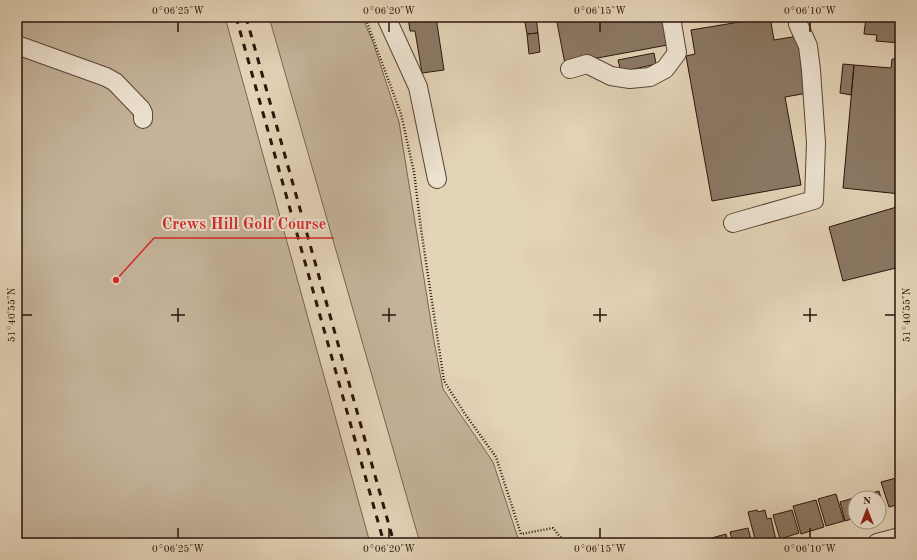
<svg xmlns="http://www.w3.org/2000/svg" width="917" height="560" font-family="'Old Standard TT',serif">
<rect width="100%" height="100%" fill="#e3d3b7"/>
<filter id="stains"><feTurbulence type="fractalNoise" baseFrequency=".005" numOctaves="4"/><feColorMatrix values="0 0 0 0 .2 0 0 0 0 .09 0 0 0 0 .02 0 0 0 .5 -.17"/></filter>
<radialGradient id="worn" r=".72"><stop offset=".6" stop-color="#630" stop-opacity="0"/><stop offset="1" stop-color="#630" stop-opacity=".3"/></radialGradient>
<path fill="#c4b39a" stroke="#786452" d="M 17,17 L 225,17 L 370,543 L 17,543 Z
M 269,17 L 362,17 L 373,42 L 399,122 L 434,341 L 443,389 L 493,462 L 518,538 L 515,543 L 420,543 Z"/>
<path fill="#8b7864" stroke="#2b150a" d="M 408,17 L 436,17 L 444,70 L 422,73 L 415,31 L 410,31 Z
M 524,17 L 536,17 L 538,33 L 527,34 Z
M 556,17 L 668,17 L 673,44 L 565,64 Z
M 683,17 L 701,17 L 701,18 L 684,21 Z
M 770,17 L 774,40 L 798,36 L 808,93 L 785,97 L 801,185 L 712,201 L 686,56 L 695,54 L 691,30 Z
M 866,17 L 900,17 L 900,43 L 876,41 L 877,35 L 864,34 Z
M 538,33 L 540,52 L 529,54 L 527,34 Z
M 654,53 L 656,64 L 621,72 L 618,60 Z
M 892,59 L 900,59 L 900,194 L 843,188 L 854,65 L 891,68 Z
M 843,64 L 854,65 L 851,95 L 840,93 Z
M 900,206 L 900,267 L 843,281 L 829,227 Z
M 900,477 L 900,504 L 889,507 L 881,482 Z
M 879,491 L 884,509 L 879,511 L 879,498 L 862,498 L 861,496 Z
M 836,494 L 844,521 L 826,526 L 818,499 Z
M 857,497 L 855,498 L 855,518 L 845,521 L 840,502 Z
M 816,500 L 824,527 L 801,534 L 793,506 Z
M 757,510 L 758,512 L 765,510 L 767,519 L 771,518 L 776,540 L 763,543 L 756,543 L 748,512 Z
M 792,510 L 799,533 L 780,539 L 773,515 Z
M 748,528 L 752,543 L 733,543 L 730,532 Z
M 726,534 L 728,543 L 709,543 L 708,539 Z
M 684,539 L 685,543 L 671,543 Z"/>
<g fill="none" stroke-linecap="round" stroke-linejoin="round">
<defs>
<path id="minor" d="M 386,17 L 418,87 L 437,179
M 17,45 L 106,77 L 115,82 L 141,109 L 143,113 L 143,119
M 570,69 L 587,64 L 611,76 L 630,79 L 650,77 L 665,69 L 677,53 L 671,17
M 733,223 L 814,200 L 816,143 L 811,70 L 808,46 L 798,24 L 798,17
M 877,543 L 900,537"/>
</defs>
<use href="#minor" stroke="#594435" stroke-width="20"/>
<path stroke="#2b150a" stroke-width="2.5" stroke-dasharray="1 2" stroke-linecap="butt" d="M 365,17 L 401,114 L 414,172 L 421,229 L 444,381 L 465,414 L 496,457 L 521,534 L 553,528 L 565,543"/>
<use href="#minor" stroke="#ede2d0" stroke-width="18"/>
<path stroke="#2b150a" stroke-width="3" stroke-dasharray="7 7" stroke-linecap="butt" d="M 236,17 L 384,543
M 246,17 L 394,543"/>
</g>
<path fill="none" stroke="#2b150a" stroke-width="1.5" d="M 178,22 L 178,32M 389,22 L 389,32M 600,22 L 600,32M 810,22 L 810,32M 178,308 L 178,322M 389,308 L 389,322M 600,308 L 600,322M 810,308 L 810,322M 22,315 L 32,315M 171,315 L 185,315M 382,315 L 396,315M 593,315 L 607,315M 803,315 L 817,315M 885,315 L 895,315M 178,528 L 178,538M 389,528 L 389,538M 600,528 L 600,538M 810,528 L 810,538"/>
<path fill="none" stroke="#d62828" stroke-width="1.5" d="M116 280L154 238H334"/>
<circle fill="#d62828" stroke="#ede2d0" stroke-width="1.5" cx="116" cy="280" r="4"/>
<g font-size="16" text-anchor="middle" font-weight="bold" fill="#d62828" stroke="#ede2d0" stroke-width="4" stroke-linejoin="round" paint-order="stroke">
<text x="244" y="229">Crews Hill Golf Course</text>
</g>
<rect width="917" height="560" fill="none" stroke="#e3d3b7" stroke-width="44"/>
<g transform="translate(867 510)"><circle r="19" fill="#ede2d0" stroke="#9f9081"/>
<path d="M0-3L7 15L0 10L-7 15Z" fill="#8f2418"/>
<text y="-6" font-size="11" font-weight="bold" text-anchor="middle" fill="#2b150a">N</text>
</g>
<rect x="22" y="22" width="873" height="516" fill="none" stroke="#2b150a" stroke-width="1.5"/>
<g font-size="10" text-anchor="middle" fill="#2b150a">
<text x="178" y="14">0°06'25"W</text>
<text x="389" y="14">0°06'20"W</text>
<text x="600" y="14">0°06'15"W</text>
<text x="810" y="14">0°06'10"W</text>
<text transform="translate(11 315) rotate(-90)" y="4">51°40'55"N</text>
<text transform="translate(906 315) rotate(-90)" y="4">51°40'55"N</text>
<text x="178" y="552">0°06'25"W</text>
<text x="389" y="552">0°06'20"W</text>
<text x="600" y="552">0°06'15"W</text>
<text x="810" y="552">0°06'10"W</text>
</g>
<rect width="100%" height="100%" filter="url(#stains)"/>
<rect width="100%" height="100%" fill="url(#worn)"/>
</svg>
